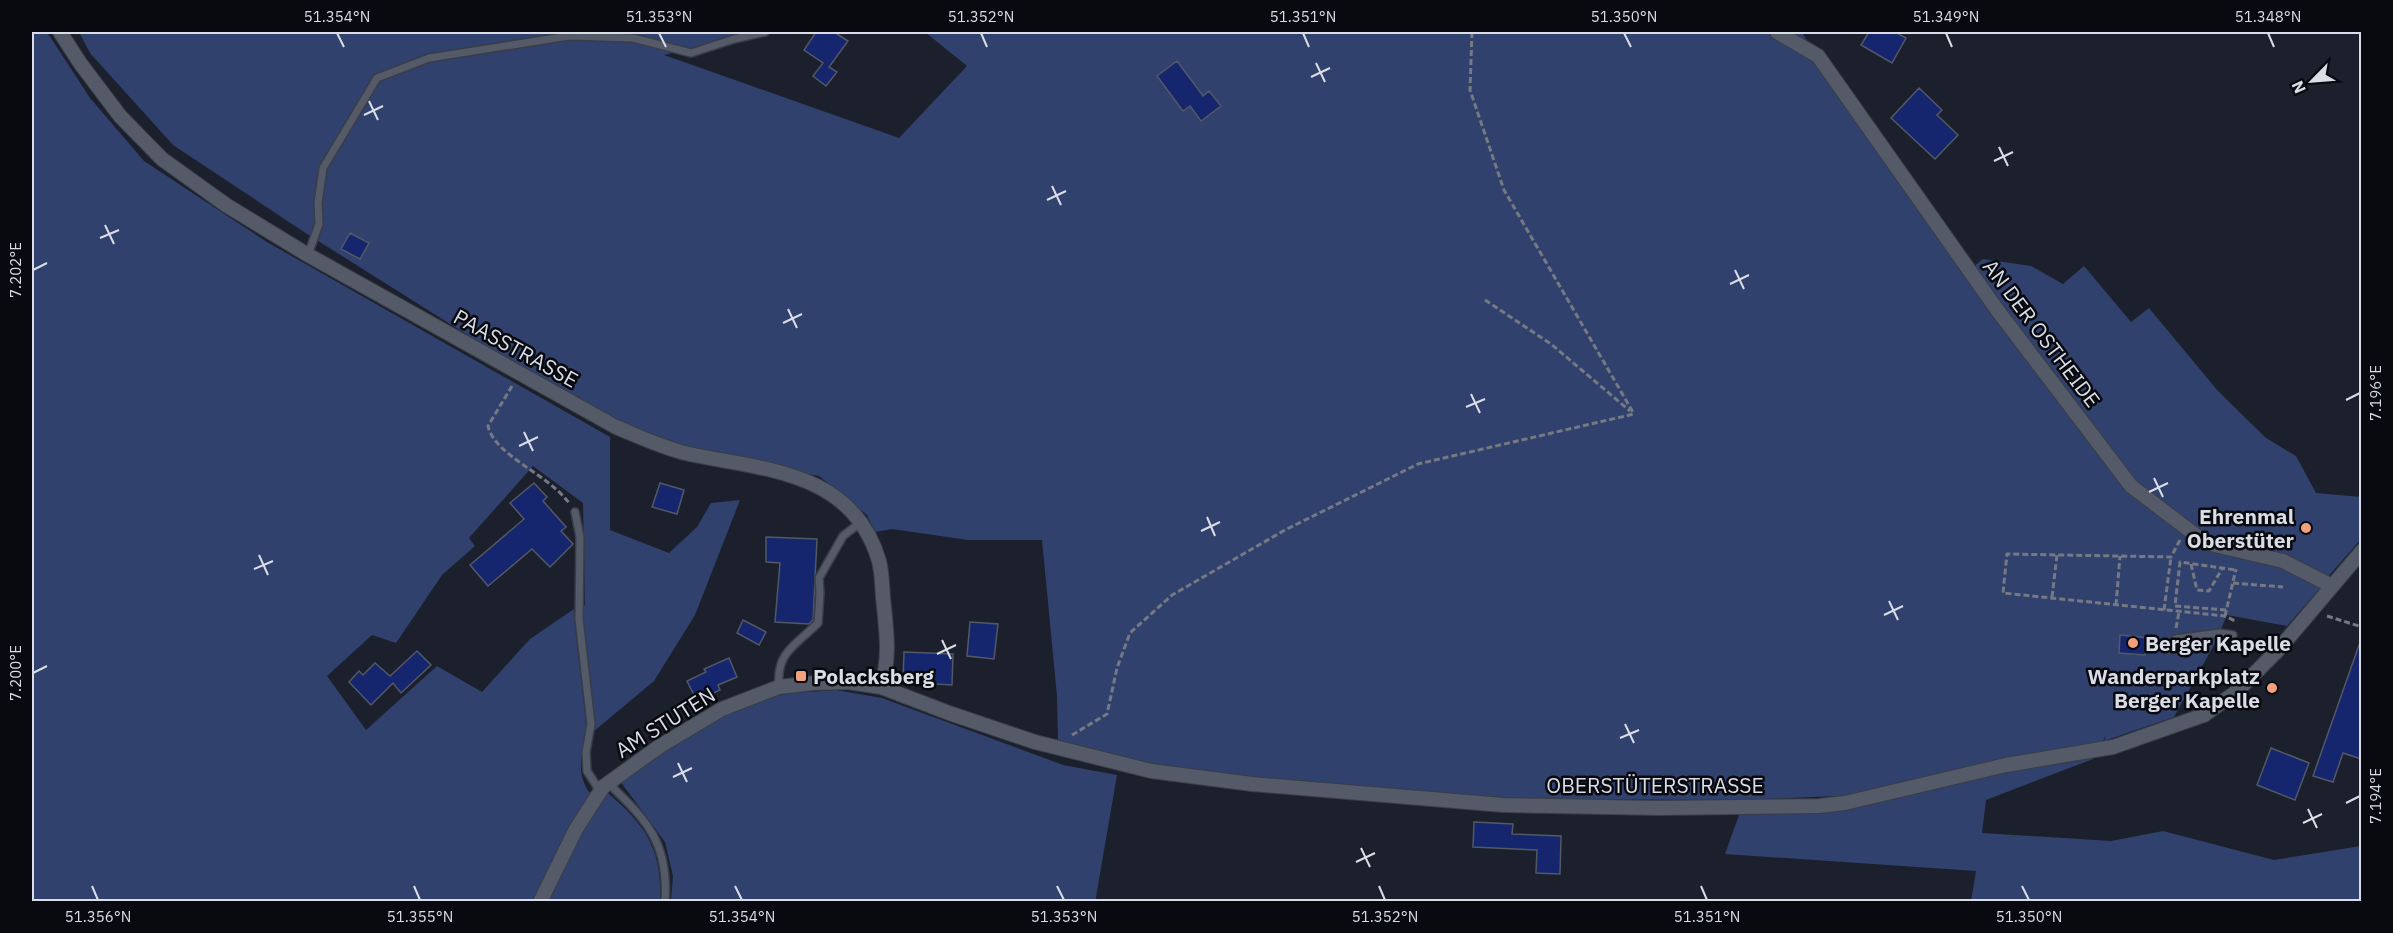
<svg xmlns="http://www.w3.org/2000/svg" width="2393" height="933" font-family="'IBM Plex Sans',sans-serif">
<rect width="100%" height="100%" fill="#1b202c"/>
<path fill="#31416d" d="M 32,32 L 47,32 L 90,98 L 144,161 L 267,242 L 610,437 L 610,530 L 669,553 L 697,527 L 711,503 L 740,500 L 695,615 L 654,681 L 593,732 C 593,690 583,649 582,607 L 585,605 L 583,503 L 533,466 L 469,538 L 475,546 L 442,575 L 396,643 L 372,635 L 327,676 L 366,730 L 437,666 L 482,692 L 530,639 L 574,609 C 576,648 583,686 586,724 C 588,751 572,762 588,791 L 591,793 L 574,818 L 532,901 L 32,901 Z
M 79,32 L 750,32 L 664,55 L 899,138 L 967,66 L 925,32 L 1802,32 L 1818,60 L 1886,155 L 1963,275 L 1983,259 L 2031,266 L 2063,284 L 2084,266 L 2131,322 L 2149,308 L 2218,391 L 2266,438 L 2296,456 L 2316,493 L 2361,497 L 2361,539 L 2326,579 L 2285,557 L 2207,539 L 2167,516 L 2206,545 L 2283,563 L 2323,585 L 2287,626 L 2227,615 L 2215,643 L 2174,717 L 2104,741 L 2106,735 L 2093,759 L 1986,800 L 1982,833 L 2111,841 L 2163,831 L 2274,860 L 2361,846 L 2361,901 L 1971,901 L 1976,871 L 1725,854 L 1739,815 L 1841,811 L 1839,796 L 1740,800 L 1501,799 L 1253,778 L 1152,766 L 1058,740 L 1057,696 L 1042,540 L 968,540 L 892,529 L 875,532 L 867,515 L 819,476 L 687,451 L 612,420 L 534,377 L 304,232 L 173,145 L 90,53 Z
M 836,690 L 882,698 L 1063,765 L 1117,775 L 1096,897 L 1097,902 L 671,901 L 673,876 L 665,842 L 620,781 C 668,748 723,709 781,695 C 798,691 818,692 836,690 Z
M 608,793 C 647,827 662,849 660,901 L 547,902 L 587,820 Z"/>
<path fill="#15266f" stroke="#525865" stroke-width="1.5" d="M 816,32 L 834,32 L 848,41 L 829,67 L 837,72 L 826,86 L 813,76 L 823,63 L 804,50 Z
M 1869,32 L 1895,32 L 1906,38 L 1892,63 L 1861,45 Z
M 1177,61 L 1203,96 L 1209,91 L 1221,106 L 1201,121 L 1190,106 L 1183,111 L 1157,76 Z
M 1919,88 L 1942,110 L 1937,115 L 1958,135 L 1935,159 L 1891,118 Z
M 350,233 L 369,243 L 360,259 L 341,249 Z
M 534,483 L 547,497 L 543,501 L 566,527 L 561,531 L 573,544 L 550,567 L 532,549 L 488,586 L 470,565 L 524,519 L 510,503 Z
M 660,483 L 684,490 L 677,514 L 652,507 Z
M 766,537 L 817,539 L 813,620 L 809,624 L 775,622 L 780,563 L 766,562 Z
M 743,620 L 766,632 L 759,645 L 737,633 Z
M 970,622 L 998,624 L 994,659 L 967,656 Z
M 2120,635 L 2147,638 L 2145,655 L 2119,653 Z
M 2359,645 L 2361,646 L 2361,759 L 2343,753 L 2333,782 L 2313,776 Z
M 417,651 L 431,665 L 401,693 L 393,683 L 371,705 L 349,682 L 359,671 L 363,675 L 375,663 L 390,676 Z
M 904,652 L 953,654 L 952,685 L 903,682 Z
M 729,658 L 737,677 L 718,685 L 720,690 L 697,701 L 687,681 L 706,672 L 704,669 Z
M 2271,748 L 2309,763 L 2295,800 L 2257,785 Z
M 1474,822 L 1513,824 L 1512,834 L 1561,836 L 1560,874 L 1536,873 L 1537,850 L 1473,847 Z"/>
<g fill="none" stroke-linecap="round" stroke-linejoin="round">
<defs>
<path id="lane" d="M 308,255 L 319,224 L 318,203 L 323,168 L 377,78 L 429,58 L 569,36 L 633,38 L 691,53 L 734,39 L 765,32
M 575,512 L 580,537 L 579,619 L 591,724 L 586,752 L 587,771 L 600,791
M 2168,650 L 2175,639 L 2219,633 L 2233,635
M 779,687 C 776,652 795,646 818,623 L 820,593 L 819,578 L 843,536 L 861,522
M 608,783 C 648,821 669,844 665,902"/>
<path id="street" d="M 60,32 L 80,63 L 120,116 L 162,159 L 226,205 L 308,255 L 616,427 C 640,437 663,448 689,454 C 765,470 853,471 879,561 C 882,572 882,585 883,597 C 886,629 891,656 881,687
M 1777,32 L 1818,56 L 1998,311 L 2131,486 L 2206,543 L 2283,561 L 2332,586
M 540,902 L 576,829 L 603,787 L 660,746 L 722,709 L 779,687 L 814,683 L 848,682 L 881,687 L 949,713 L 1035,742 L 1151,771 L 1252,784 L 1503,805 L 1658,808 L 1819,806 L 1845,803 L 2006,765 L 2113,747 L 2204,715 L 2235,693 L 2278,650 L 2362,551"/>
</defs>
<use href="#lane" stroke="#393d46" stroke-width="10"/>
<use href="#street" stroke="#393d46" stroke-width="16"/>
<path stroke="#757984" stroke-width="3" stroke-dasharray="6 3" stroke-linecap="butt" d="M 1472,32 L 1470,90 L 1504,190 L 1634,414
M 1485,300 L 1551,344 L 1630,411
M 512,386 L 488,426 C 495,456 548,474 569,503
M 2180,540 L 2171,557 L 2007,554 L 2003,593 L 2225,616 L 2237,622
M 2191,564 L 2197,590 L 2209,591 L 2222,569
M 2233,583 L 2283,587
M 2052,597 L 2057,555
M 2116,605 L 2120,556
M 2164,610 L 2171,557
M 2226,610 L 2175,606 L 2180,562 L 2236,570
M 2225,616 L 2236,569
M 2327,616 L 2362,627
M 2176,628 L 2179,612
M 2146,648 L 2156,649
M 1072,735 L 1107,714 L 1117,668 L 1130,633 L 1172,595 L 1285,530 L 1418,464 L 1634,414"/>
<use href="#lane" stroke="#545a68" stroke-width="7"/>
<use href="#street" stroke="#545a68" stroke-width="14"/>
</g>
<path fill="none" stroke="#dadde6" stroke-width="2" d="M 337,33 L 344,47M 659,33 L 666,47M 981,33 L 987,47M 1303,33 L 1309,47M 1624,33 L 1631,47M 1946,33 L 1952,47M 2268,33 L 2274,47M 1316,63 L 1325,82M 1311,77 L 1330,68M 369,101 L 378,120M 364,115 L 383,106M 1999,147 L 2008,166M 1994,161 L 2013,152M 1052,186 L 1061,205M 1047,200 L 1066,191M 105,225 L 114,244M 100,238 L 119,230M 33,270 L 47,263M 1735,270 L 1744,289M 1730,284 L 1749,275M 788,309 L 797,328M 783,323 L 802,314M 1471,394 L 1480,413M 2346,400 L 2360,393M 1466,407 L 1485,399M 524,432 L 533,451M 519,446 L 538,437M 2154,478 L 2163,497M 2149,492 L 2168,483M 1207,517 L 1215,536M 1201,531 L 1220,522M 259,555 L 268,575M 254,569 L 273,561M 1889,601 L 1898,620M 1884,615 L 1903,606M 942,640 L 951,659M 937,654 L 956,645M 33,673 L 47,666M 1625,724 L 1634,743M 1620,738 L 1639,730M 678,763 L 687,782M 673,777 L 692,768M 2346,803 L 2360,796M 2308,809 L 2317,828M 2303,823 L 2322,814M 1361,848 L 1370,867M 1356,862 L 1375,853M 92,886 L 98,900M 414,886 L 420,900M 735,886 L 742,900M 1057,886 L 1064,900M 1379,886 L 1385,900M 1701,886 L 1707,900M 2022,886 L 2029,900"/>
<g fill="#f1a17d" stroke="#080a0f" stroke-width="2">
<circle cx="2306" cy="528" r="6"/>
<circle cx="2133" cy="643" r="6"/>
<rect x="795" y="670" width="12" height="12" rx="3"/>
<circle cx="2272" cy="688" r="6"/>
</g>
<g text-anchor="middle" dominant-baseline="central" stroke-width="5" stroke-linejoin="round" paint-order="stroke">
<g font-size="21" fill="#dadde6" stroke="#080a0f">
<text transform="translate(2042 333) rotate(53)">AN DER OSTHEIDE</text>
<text transform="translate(516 348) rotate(29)">PAASSTRASSE</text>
<text transform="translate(665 722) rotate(-32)">AM STUTEN</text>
<text x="1655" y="785">OBERSTÜTERSTRASSE</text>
</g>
<g font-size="21" font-weight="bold" fill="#dadde6" stroke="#080a0f" text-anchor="end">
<text x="2294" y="516">Ehrenmal<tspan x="2294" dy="24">Oberstüter</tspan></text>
<text x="2145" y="643" text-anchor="start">Berger Kapelle</text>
<text x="813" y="676" text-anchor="start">Polacksberg</text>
<text x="2260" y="676">Wanderparkplatz<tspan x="2260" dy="24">Berger Kapelle</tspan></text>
</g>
</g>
<rect width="2393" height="933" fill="none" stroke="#080a0f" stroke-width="66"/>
<g transform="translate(2312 81) rotate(245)" stroke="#080a0f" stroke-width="4.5" paint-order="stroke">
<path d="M0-4.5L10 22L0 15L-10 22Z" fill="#dadde6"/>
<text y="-9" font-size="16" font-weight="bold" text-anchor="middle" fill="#dadde6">N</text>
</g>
<rect x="33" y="33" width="2327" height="867" fill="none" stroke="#dadde6" stroke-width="2"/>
<g font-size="15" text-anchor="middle" fill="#dadde6">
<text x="337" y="22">51.354°N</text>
<text x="659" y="22">51.353°N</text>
<text x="981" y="22">51.352°N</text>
<text x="1303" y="22">51.351°N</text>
<text x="1624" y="22">51.350°N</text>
<text x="1946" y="22">51.349°N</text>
<text x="2268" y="22">51.348°N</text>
<text transform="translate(16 270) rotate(-90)" y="5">7.202°E</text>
<text transform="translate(2376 393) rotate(-90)" y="5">7.196°E</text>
<text transform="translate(16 673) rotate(-90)" y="5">7.200°E</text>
<text transform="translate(2376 796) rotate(-90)" y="5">7.194°E</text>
<text x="98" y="922">51.356°N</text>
<text x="420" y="922">51.355°N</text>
<text x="742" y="922">51.354°N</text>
<text x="1064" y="922">51.353°N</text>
<text x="1385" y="922">51.352°N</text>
<text x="1707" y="922">51.351°N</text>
<text x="2029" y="922">51.350°N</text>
</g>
</svg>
